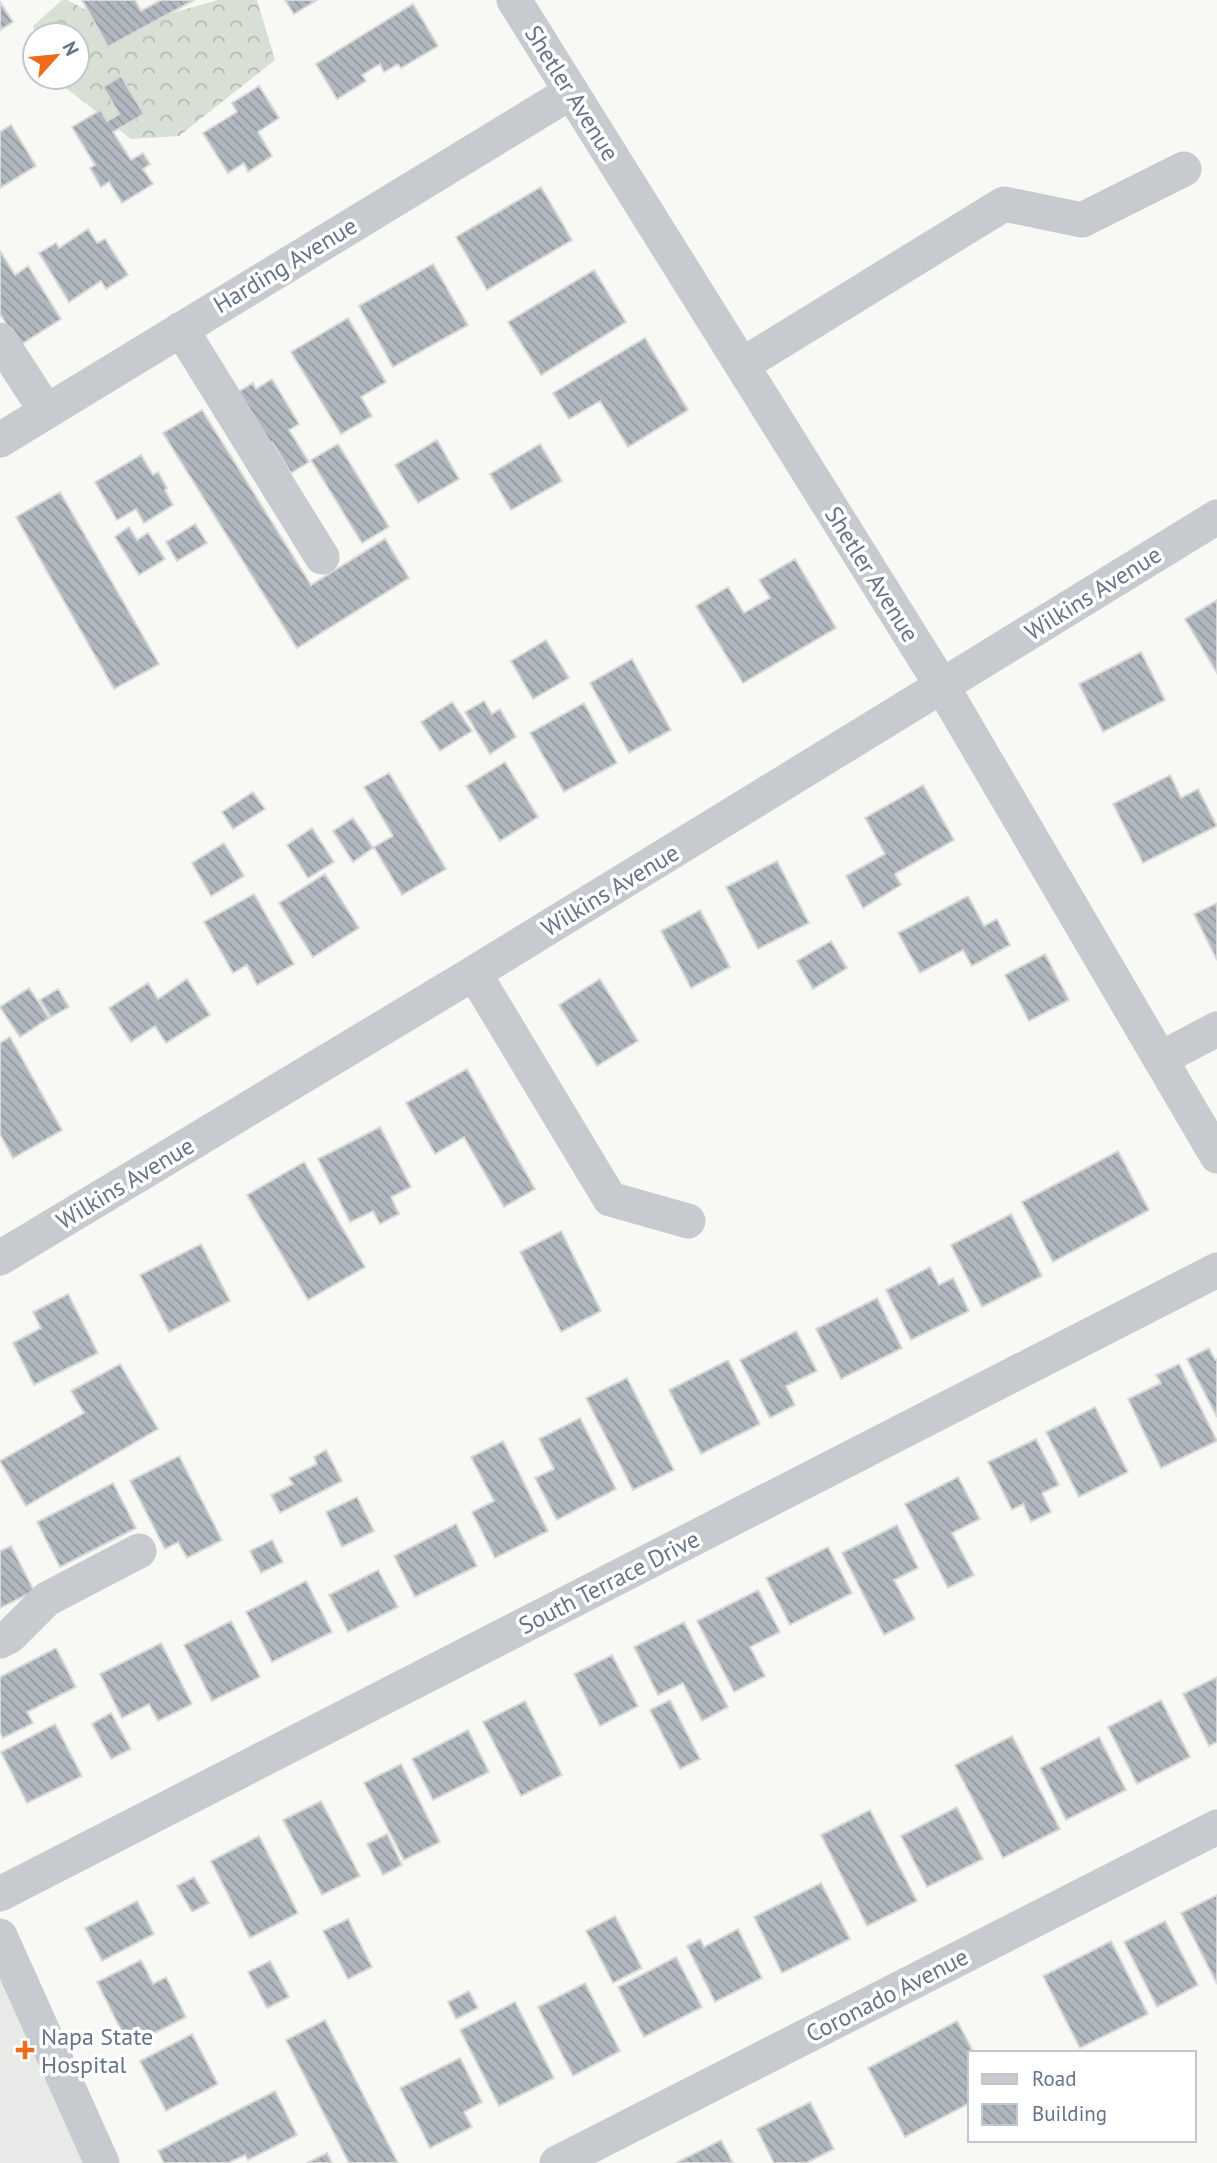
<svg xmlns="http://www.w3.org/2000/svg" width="1217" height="2163" font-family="'PT Sans',sans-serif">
<defs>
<pattern id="forest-crowns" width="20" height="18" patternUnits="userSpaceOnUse" patternTransform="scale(1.75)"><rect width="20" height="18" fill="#d8e0d5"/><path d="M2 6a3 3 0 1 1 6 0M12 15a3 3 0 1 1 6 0" fill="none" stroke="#b3bab3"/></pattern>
<pattern id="building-back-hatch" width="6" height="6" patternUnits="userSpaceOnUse" patternTransform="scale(1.75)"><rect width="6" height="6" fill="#b0b7be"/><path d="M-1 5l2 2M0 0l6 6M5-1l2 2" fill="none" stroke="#9399a0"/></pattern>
</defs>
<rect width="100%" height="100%" fill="#f8f8f5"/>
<path fill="#e8eae8" d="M 0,1936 L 102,2163 L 0,2163 Z"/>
<path fill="url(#forest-crowns)" d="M 62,0 L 67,0 L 120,28 L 218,0 L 257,0 L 275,60 L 179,136 L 131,139 L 52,77 L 77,77 L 77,35 L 35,35 L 33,26 Z"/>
<path fill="url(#building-back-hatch)" stroke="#d9dad7" stroke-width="2" d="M 82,0 L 135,0 L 141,11 L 161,0 L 194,0 L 108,47 Z
M 285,0 L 317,0 L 294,14 Z
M 0,2 L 13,22 L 0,30 Z
M 413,4 L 438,46 L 401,68 L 398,64 L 384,72 L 380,64 L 362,75 L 366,81 L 337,99 L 316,64 Z
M 121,76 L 144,114 L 113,132 L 131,160 L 143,153 L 150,164 L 143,169 L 153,184 L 122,203 L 109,182 L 101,187 L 90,168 L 95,165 L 72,127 L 101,110 L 107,121 L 119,114 L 103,87 Z
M 259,86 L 279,118 L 258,132 L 272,156 L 248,172 L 244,163 L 228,173 L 203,133 L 237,112 L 232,103 Z
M 11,125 L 36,166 L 0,188 L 0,132 Z
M 541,187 L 572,240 L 487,290 L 456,237 Z
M 88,229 L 97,243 L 105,239 L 128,275 L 106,289 L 101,281 L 69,302 L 39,253 L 56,243 L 59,248 Z
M 0,251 L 15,275 L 28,266 L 61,319 L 20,345 L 0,314 Z
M 433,264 L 468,325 L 393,367 L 359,306 Z
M 594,270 L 626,322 L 541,375 L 508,322 Z
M 348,318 L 386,382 L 361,397 L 372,416 L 341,434 L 291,352 Z
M 645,338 L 688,410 L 628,447 L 600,401 L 569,419 L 553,393 Z
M 272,379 L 299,424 L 289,430 L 309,462 L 291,473 L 272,442 L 265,446 L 233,395 L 253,383 L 256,389 Z
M 202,410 L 311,585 L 385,539 L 409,578 L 297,648 L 163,433 Z
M 437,440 L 459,479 L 418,503 L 395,465 Z
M 338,444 L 389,527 L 362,543 L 311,460 Z
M 540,444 L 562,481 L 511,510 L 490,474 Z
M 141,455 L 153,475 L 158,472 L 167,488 L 165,490 L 173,505 L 144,523 L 136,509 L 117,520 L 95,482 Z
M 60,492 L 159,664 L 114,689 L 16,517 Z
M 195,524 L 207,543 L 177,561 L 166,542 Z
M 129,527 L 137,540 L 148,533 L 165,559 L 139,575 L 115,537 Z
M 795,559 L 836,628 L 743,683 L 696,606 L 728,587 L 744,613 L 770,598 L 759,580 Z
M 1217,600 L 1217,673 L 1185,619 Z
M 546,640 L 569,678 L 533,699 L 511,661 Z
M 1141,652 L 1165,700 L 1103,732 L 1079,684 Z
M 632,659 L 671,730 L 629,753 L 590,683 Z
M 484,701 L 492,714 L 500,709 L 516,737 L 490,754 L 465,712 Z
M 452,702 L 472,731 L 440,751 L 421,722 Z
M 584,703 L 617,763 L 564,792 L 530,733 Z
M 505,762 L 538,817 L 500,841 L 466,786 Z
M 389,773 L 446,869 L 402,895 L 374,847 L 393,836 L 364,787 Z
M 1170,775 L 1181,798 L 1198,789 L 1217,826 L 1143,863 L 1113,804 Z
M 923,785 L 954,840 L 895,874 L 901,885 L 863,908 L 846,876 L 885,854 L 865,818 Z
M 253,792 L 265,809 L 233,829 L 222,812 Z
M 353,818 L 373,848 L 353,862 L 333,831 Z
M 312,828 L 334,862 L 308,878 L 287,845 Z
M 224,843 L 244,876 L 211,896 L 192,863 Z
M 777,861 L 809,923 L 758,949 L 726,887 Z
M 325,874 L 359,928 L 313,957 L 279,903 Z
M 254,894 L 294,964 L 257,985 L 247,965 L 233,973 L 204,922 Z
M 968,896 L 984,926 L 997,919 L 1010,945 L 972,966 L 963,950 L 920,973 L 898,933 Z
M 1217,903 L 1217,960 L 1194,914 Z
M 700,910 L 730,967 L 691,988 L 661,931 Z
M 831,941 L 847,968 L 813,989 L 797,961 Z
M 1045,954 L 1069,1000 L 1029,1021 L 1005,975 Z
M 187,979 L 210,1015 L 166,1043 L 155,1026 L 131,1042 L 109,1008 L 148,983 L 158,999 Z
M 600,979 L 638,1041 L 597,1066 L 559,1005 Z
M 29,988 L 49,1018 L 20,1037 L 0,1007 Z
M 58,989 L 69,1007 L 51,1017 L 40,1000 Z
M 10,1037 L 62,1130 L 13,1158 L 0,1134 L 0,1043 Z
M 467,1069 L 535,1189 L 504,1207 L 464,1137 L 435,1154 L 406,1103 Z
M 380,1127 L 411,1187 L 391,1197 L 399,1214 L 380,1224 L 373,1211 L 350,1222 L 318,1159 Z
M 1118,1151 L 1149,1210 L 1053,1262 L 1022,1202 Z
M 304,1162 L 365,1267 L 308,1300 L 247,1195 Z
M 1011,1214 L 1042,1276 L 982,1307 L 951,1245 Z
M 561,1231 L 601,1311 L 561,1332 L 520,1252 Z
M 201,1244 L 230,1301 L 169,1332 L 140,1275 Z
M 930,1267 L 939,1285 L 953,1278 L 969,1311 L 911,1340 L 886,1290 Z
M 68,1294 L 98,1353 L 34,1385 L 13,1343 L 41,1328 L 33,1312 Z
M 877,1298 L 902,1348 L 841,1379 L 816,1329 Z
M 796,1331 L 817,1371 L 786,1386 L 795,1405 L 770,1418 L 740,1360 Z
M 1209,1348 L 1215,1360 L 1217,1359 L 1217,1417 L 1187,1359 Z
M 728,1360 L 760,1424 L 701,1454 L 669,1390 Z
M 120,1364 L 158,1429 L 26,1506 L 0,1461 L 84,1413 L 71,1391 Z
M 1179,1364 L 1217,1441 L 1161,1468 L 1128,1399 L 1161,1383 L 1156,1375 Z
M 627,1378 L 674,1470 L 633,1490 L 586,1398 Z
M 1095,1407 L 1128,1472 L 1079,1497 L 1046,1432 Z
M 580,1418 L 616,1489 L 557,1520 L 535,1478 L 554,1469 L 539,1439 Z
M 1036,1439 L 1059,1485 L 1042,1493 L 1051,1512 L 1031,1522 L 1023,1504 L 1012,1510 L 988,1462 Z
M 503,1441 L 548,1531 L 495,1558 L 472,1512 L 494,1501 L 471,1457 Z
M 326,1450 L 342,1481 L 280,1513 L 271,1495 L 293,1484 L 289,1478 L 317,1464 L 314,1457 Z
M 179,1456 L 222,1540 L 187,1558 L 178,1542 L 165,1549 L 130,1481 Z
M 958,1477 L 980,1519 L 952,1533 L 974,1575 L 948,1588 L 905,1504 Z
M 113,1483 L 136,1528 L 60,1567 L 37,1522 Z
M 357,1497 L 374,1531 L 342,1547 L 326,1512 Z
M 456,1524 L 477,1566 L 415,1597 L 394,1556 Z
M 897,1525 L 918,1568 L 894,1580 L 915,1619 L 884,1635 L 842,1553 Z
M 272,1540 L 283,1562 L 261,1573 L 250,1551 Z
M 11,1546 L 34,1591 L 0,1608 L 0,1551 Z
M 828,1547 L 852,1593 L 790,1625 L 766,1578 Z
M 378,1570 L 398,1607 L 348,1632 L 329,1595 Z
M 306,1581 L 332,1632 L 272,1662 L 246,1612 Z
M 758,1590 L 780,1632 L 750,1647 L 765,1676 L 734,1692 L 697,1621 Z
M 231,1621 L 260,1677 L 212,1701 L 184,1645 Z
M 684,1622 L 728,1707 L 702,1721 L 683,1683 L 658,1695 L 634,1647 Z
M 161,1643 L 192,1704 L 158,1721 L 149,1704 L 122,1718 L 100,1674 Z
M 56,1648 L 76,1687 L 27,1712 L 33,1723 L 3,1738 L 0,1732 L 0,1677 Z
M 612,1655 L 638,1706 L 600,1726 L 574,1674 Z
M 1217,1677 L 1217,1742 L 1209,1746 L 1183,1694 Z
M 670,1700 L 700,1759 L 680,1769 L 650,1710 Z
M 1161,1700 L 1190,1757 L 1137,1784 L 1108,1727 Z
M 525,1701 L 562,1775 L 521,1796 L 483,1722 Z
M 111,1713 L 131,1749 L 111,1759 L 92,1724 Z
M 55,1724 L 82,1776 L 27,1803 L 1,1752 Z
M 468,1730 L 489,1772 L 433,1800 L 412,1759 Z
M 1012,1736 L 1060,1829 L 1003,1858 L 955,1765 Z
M 1099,1737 L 1126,1790 L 1066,1820 L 1040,1768 Z
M 401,1764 L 440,1842 L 404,1860 L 364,1783 Z
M 321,1801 L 360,1876 L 322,1895 L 283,1820 Z
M 957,1807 L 983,1859 L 927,1887 L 901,1836 Z
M 870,1810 L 917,1901 L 867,1926 L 821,1835 Z
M 387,1834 L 402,1865 L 383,1875 L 367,1844 Z
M 259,1836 L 298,1913 L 250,1938 L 211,1861 Z
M 194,1877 L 209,1903 L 192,1912 L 177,1886 Z
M 821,1883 L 850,1939 L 782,1973 L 754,1917 Z
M 1217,1895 L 1217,1984 L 1181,1913 Z
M 137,1901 L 154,1934 L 102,1961 L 85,1928 Z
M 615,1916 L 642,1968 L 613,1983 L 586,1931 Z
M 348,1919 L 372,1967 L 348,1979 L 323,1931 Z
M 1165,1921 L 1198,1985 L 1157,2007 L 1124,1942 Z
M 738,1929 L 762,1978 L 715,2002 L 687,1946 L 700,1939 L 704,1947 Z
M 1111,1941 L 1148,2014 L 1080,2048 L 1043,1976 Z
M 676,1957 L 702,2007 L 644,2037 L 618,1987 Z
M 141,1960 L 153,1984 L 166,1977 L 186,2017 L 129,2046 L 97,1982 Z
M 270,1961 L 289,1997 L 267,2008 L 248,1972 Z
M 585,1983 L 620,2051 L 573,2076 L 538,2007 Z
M 469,1991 L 478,2008 L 456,2019 L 448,2002 Z
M 515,2002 L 554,2078 L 499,2106 L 460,2030 Z
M 325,2020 L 398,2163 L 349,2163 L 286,2040 Z
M 957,2021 L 974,2053 L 970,2053 L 970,2103 L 905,2137 L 868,2068 Z
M 192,2034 L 218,2084 L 166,2111 L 140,2061 Z
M 460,2058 L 482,2102 L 464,2112 L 472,2127 L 430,2148 L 400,2088 Z
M 275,2091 L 297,2135 L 248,2160 L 245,2155 L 228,2163 L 164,2163 L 158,2151 Z
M 810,2102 L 834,2149 L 806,2163 L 774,2163 L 757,2129 Z
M 721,2140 L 733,2163 L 676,2163 Z
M 327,2153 L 332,2163 L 307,2163 Z"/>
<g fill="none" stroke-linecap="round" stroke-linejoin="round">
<path stroke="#c7cace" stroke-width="35" d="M 514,0 L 942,686 L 1217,1156
M 181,329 L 322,557
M 0,340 L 46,411
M 742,365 L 1004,204 L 1082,220 L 1184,169
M 0,440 L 571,92
M 474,973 L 610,1199 L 688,1221
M 1160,1059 L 1217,1029
M 0,1258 L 474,973 L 1217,517
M 0,1641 L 10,1636 L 47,1599 L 139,1551
M 0,1894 L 1217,1270
M 0,1936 L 102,2163
M 557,2163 L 1217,1827"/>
</g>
<path fill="#f06a1c" stroke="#fff" stroke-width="2.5" d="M21.5 2039.5h7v7h7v7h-7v7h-7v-7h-7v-7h7z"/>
<g text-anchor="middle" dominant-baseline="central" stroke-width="7" stroke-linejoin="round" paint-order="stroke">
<g font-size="24" fill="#657488" stroke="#fff">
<text transform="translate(572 93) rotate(58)">Shetler Avenue</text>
<text transform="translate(285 265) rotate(-31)">Harding Avenue</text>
<text transform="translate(872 574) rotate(58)">Shetler Avenue</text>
<text transform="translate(1093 593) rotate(-32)">Wilkins Avenue</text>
<text transform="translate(610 890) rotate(-31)">Wilkins Avenue</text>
<text transform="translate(125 1183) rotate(-31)">Wilkins Avenue</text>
<text transform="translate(609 1582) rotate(-27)">South Terrace Drive</text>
<text transform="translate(887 1995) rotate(-27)">Coronado Avenue</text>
</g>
<g font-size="24" fill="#657488" stroke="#fff" text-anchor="start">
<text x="41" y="2036">Napa State<tspan x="41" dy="28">Hospital</tspan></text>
</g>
</g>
<rect x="968" y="2051" width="228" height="91" fill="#ffffff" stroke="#c1c7cf" stroke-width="2"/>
<rect x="982" y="2074" width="35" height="10" fill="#c7cace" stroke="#c1c7cf" stroke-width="2"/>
<text x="1032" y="2086" font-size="21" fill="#657488">Road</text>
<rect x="982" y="2104" width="35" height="21" fill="url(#building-back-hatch)" stroke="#c1c7cf" stroke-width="2"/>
<text x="1032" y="2121" font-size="21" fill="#657488">Building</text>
<g transform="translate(56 56) rotate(63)"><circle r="33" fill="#ffffff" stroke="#c1c7cf" stroke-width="2"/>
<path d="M0-5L12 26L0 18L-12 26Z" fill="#f06a1c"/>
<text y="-10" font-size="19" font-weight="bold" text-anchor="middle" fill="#657488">N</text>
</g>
</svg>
